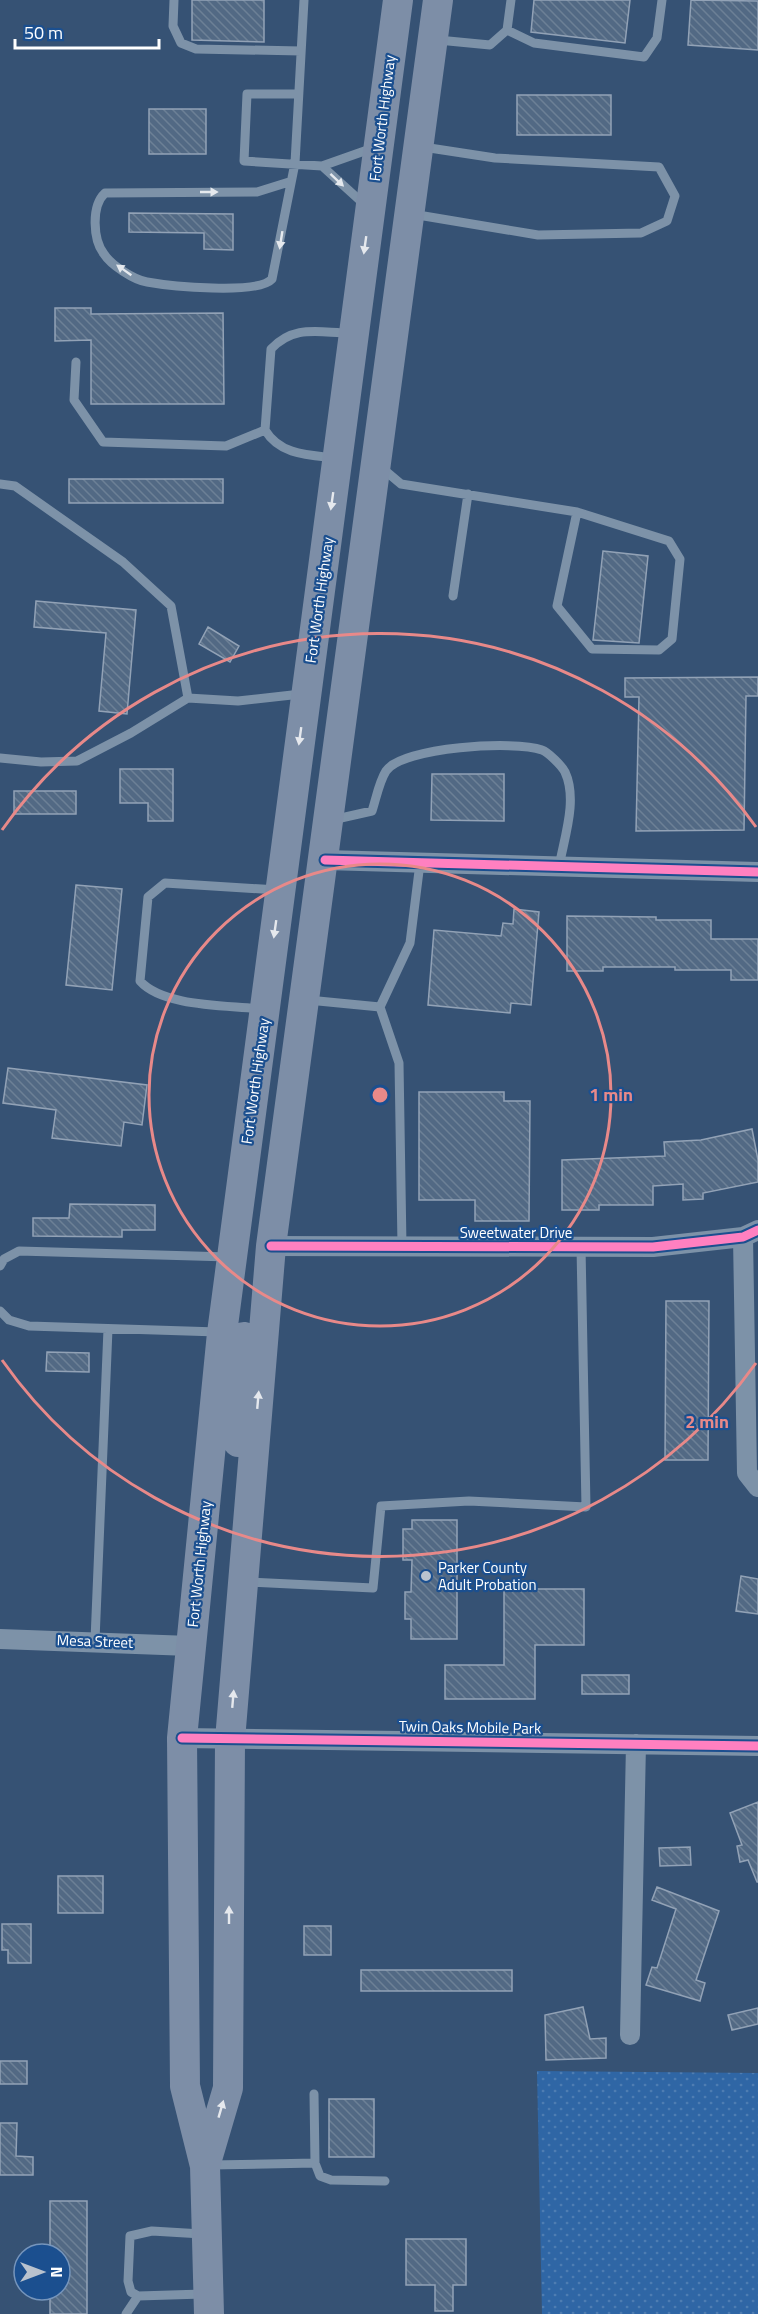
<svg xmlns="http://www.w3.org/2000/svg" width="758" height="2314" font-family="'Titillium Web',sans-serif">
<defs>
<pattern id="grass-dots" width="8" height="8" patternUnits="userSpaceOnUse" patternTransform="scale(1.5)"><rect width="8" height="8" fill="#2f66a5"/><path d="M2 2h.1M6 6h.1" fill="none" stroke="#4e7db2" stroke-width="1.8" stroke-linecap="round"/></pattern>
<pattern id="building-back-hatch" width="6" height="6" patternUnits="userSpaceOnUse" patternTransform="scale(1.5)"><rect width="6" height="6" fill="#526984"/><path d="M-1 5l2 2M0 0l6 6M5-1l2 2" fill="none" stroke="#6c8096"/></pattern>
</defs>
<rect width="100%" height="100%" fill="#365274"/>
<path fill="url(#grass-dots)" d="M 537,2071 L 758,2073 L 758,2314 L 542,2314 Z"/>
<path fill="url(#building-back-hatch)" stroke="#92a2b6" stroke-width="1.5" d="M 192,0 L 264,0 L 264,42 L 192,40 Z
M 534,0 L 630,0 L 625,43 L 531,32 Z
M 691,0 L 758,1 L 758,50 L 688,45 Z
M 517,95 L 611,95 L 611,135 L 517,135 Z
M 149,109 L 206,109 L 206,154 L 149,154 Z
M 129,213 L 233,214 L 233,250 L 204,249 L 204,233 L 129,232 Z
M 55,308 L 91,308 L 91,314 L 223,313 L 224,404 L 91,404 L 91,340 L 55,341 Z
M 69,479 L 223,479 L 223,503 L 69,503 Z
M 603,551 L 648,556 L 639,643 L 593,640 Z
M 36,601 L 136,610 L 127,714 L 99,711 L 106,633 L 34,627 Z
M 208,627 L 239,646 L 230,662 L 199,644 Z
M 758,677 L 758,696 L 746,696 L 744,830 L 636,831 L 639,697 L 625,697 L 625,678 Z
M 120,769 L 173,769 L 173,821 L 148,821 L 148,803 L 120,803 Z
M 432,774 L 504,774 L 504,821 L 431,820 Z
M 14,791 L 76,791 L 76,814 L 14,814 Z
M 76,885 L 122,889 L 112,990 L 66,985 Z
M 514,909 L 539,912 L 531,1005 L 511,1003 L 510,1013 L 428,1005 L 434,930 L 501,936 L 503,923 L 513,924 Z
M 567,916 L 656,917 L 656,920 L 711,920 L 711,939 L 758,939 L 758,980 L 731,980 L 731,970 L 675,970 L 675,967 L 603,967 L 603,971 L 567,971 Z
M 8,1068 L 147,1085 L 142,1125 L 124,1122 L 121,1146 L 52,1138 L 56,1110 L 3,1103 Z
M 419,1092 L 504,1092 L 504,1101 L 530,1101 L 529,1221 L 475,1221 L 475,1200 L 419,1200 Z
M 752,1129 L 758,1160 L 758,1182 L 703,1193 L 703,1199 L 683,1200 L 683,1184 L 653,1186 L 653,1205 L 599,1205 L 599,1210 L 562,1210 L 562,1160 L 665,1156 L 664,1142 L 701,1140 Z
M 70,1204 L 155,1205 L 155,1230 L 122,1230 L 122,1237 L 33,1236 L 33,1218 L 69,1218 Z
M 666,1301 L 709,1301 L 708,1460 L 665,1460 Z
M 47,1352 L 89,1353 L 89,1372 L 46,1371 Z
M 412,1520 L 457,1520 L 457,1639 L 411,1639 L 411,1619 L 405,1619 L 405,1592 L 411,1592 L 412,1560 L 403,1560 L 403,1529 L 412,1529 Z
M 741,1576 L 758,1579 L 758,1614 L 736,1611 Z
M 504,1589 L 584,1589 L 584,1645 L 535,1645 L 535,1699 L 445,1699 L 445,1665 L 504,1665 Z
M 582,1675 L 629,1675 L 629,1694 L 582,1694 Z
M 758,1802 L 758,1882 L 757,1882 L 748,1860 L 740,1862 L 737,1846 L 742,1845 L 730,1813 Z
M 690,1847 L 691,1865 L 660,1866 L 659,1848 Z
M 58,1876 L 103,1876 L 103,1913 L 58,1913 Z
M 657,1887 L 719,1911 L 696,1980 L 705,1983 L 700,2001 L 646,1985 L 652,1967 L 657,1968 L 676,1909 L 652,1900 Z
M 2,1924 L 31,1924 L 31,1963 L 8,1963 L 8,1950 L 2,1950 Z
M 304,1926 L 331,1926 L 331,1955 L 304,1955 Z
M 361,1970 L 512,1970 L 512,1991 L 361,1991 Z
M 583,2007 L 590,2039 L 606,2038 L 606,2058 L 546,2060 L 545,2015 Z
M 758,2008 L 758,2024 L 732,2030 L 728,2015 Z
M 0,2061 L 27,2061 L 27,2084 L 0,2084 Z
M 329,2099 L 374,2099 L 374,2157 L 329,2157 Z
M 0,2123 L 17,2123 L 16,2156 L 33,2157 L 33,2175 L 0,2175 Z
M 50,2201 L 87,2201 L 87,2314 L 50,2314 L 50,2290 L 60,2290 L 60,2254 L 50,2254 Z
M 406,2239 L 466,2239 L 466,2285 L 453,2285 L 453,2311 L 435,2311 L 435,2285 L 406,2285 Z"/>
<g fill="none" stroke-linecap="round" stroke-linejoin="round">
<path stroke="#7d92a8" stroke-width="9" d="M 174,0 L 173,26 L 181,43 L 196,49 L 301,51
M 507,30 L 534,43 L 644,57 L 657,38 L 662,0
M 438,40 L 490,45 L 507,30 L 511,0
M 298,94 L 247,94 L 244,161 L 322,166
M 289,182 L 257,192 L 105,193 C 91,206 93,240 104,254 C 111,265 134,280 147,282 C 169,286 258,295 272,279 L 295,163 L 304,0
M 365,205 L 322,166 L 373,148
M 412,214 L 538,235 L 641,233 L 667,221 L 675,196 L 659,167 L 495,158 L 423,147
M 76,362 L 74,400 L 103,442 L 226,446 L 265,430
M 335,458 C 308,455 280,455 265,430 L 271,349 C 295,324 319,333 351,333
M 382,468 L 401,484 L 577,512 L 669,541 L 680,559 L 672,639 L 659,650 L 592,649 L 557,606 L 577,512
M 0,484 L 15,486 L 123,562 L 171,606 L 188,698
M 453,596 L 468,494
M 0,758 L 41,762 L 77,761 L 131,733 L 188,698 L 238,701 L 301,694
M 332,820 L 372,811 C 376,799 379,782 386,771 C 402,747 515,740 542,750 C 548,752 562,766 565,772 C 578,800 564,838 559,867
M 308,1000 L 380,1007
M 260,1009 C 227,1005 163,1007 140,981 L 148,897 L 165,883 L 278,890
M 402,1246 L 399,1063 L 380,1007 L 410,943 L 420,863
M 0,1266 L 4,1259 L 19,1251 L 229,1257
M 0,1311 L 9,1320 L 29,1326 L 218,1332
M 248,1582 L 373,1588 L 381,1506 L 469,1501 L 586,1507 L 581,1247
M 95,1640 L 108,1329
M 314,2094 L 315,2163 L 320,2176 L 331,2180 L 385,2181
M 211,2165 L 315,2163
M 202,2234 L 152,2231 L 130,2236 L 128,2281 L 131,2292 L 138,2296 L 203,2294
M 126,2314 L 138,2296"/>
<path stroke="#7d92a8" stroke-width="20" d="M 325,860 L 758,872
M 743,1237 L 747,1473 L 758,1487
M 271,1246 L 653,1247 L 743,1237 L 758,1230
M 0,1639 L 190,1646
M 182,1738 L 758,1746
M 630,2035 L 636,1744"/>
<path stroke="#7d8ea7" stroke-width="30" d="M 238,1442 L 237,1395 L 244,1337
M 205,2166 L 228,2088 L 230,1740 L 271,1246 L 438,0
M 209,2314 L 205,2166 L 185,2086 L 182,1738 L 222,1333 L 398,0"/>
<defs>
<path id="cycleway" d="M 325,860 L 758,872
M 271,1246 L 653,1247 L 743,1237 L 758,1230
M 182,1738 L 758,1746"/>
</defs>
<use href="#cycleway" stroke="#1b4f8f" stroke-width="13"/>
<use href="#cycleway" stroke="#ff80c0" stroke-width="9"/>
</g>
<defs><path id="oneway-solid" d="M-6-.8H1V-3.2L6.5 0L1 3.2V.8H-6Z" transform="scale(1.5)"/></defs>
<g fill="#e5e9ee">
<use href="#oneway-solid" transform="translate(337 180) rotate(43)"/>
<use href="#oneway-solid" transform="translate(209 192)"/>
<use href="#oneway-solid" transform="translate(281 240) rotate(99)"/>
<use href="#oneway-solid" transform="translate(124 270) rotate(-145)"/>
</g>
<g fill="#e5e8ed">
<use href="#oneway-solid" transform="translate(365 245) rotate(98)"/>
<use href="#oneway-solid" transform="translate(332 501) rotate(98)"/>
<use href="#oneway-solid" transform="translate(300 736) rotate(98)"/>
<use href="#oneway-solid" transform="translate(275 929) rotate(98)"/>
<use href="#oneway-solid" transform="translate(258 1400) rotate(-85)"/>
<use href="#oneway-solid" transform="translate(233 1699) rotate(-85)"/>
<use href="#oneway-solid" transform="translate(229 1915) rotate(-90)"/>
<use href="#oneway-solid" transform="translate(221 2109) rotate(-74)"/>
</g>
<g fill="none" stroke="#e88989" stroke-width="3">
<circle cx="380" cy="1095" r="231"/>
<path d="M756 1363A462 462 0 0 1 2 1360M2 830A462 462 0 0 1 756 827"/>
</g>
<circle fill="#b9c2ce" stroke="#1b4f8f" stroke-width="2" cx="426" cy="1576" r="6"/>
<g text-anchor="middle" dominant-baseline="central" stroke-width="4.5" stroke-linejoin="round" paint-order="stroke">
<g font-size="15" fill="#fff" stroke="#1b4f8f">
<text transform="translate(382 118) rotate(-83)">Fort Worth Highway</text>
<text transform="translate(319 600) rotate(-82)">Fort Worth Highway</text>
<text transform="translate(255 1081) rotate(-82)">Fort Worth Highway</text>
<text x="516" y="1232">Sweetwater Drive</text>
<text transform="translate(199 1564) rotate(-84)">Fort Worth Highway</text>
<text transform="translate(95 1641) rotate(2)">Mesa Street</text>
<text transform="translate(470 1727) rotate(1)">Twin Oaks Mobile Park</text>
</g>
<g font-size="15" fill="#fff" stroke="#1b4f8f" text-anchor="start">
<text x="438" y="1567">Parker County<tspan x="438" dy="17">Adult Probation</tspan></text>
</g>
</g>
<circle cx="380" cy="1095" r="9" fill="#e88989" stroke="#1b4f8f" stroke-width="3"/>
<g font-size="18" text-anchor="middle" font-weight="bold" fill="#e88989" stroke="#1b4f8f" stroke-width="4.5" stroke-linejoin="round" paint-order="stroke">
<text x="611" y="1101">1 min</text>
<text x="707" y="1428">2 min</text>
</g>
<g transform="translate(42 2272) rotate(90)"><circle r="28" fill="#1b4f8f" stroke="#7695bc" stroke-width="1.5"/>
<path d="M0-4.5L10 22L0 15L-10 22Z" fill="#b9c2ce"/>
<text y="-9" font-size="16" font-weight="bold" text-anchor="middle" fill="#ffffff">N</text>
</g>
<path d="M15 39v9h144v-9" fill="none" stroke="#ffffff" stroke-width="3"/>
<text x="24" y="39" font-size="18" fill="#ffffff" stroke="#1b4f8f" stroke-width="4.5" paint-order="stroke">50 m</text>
</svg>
